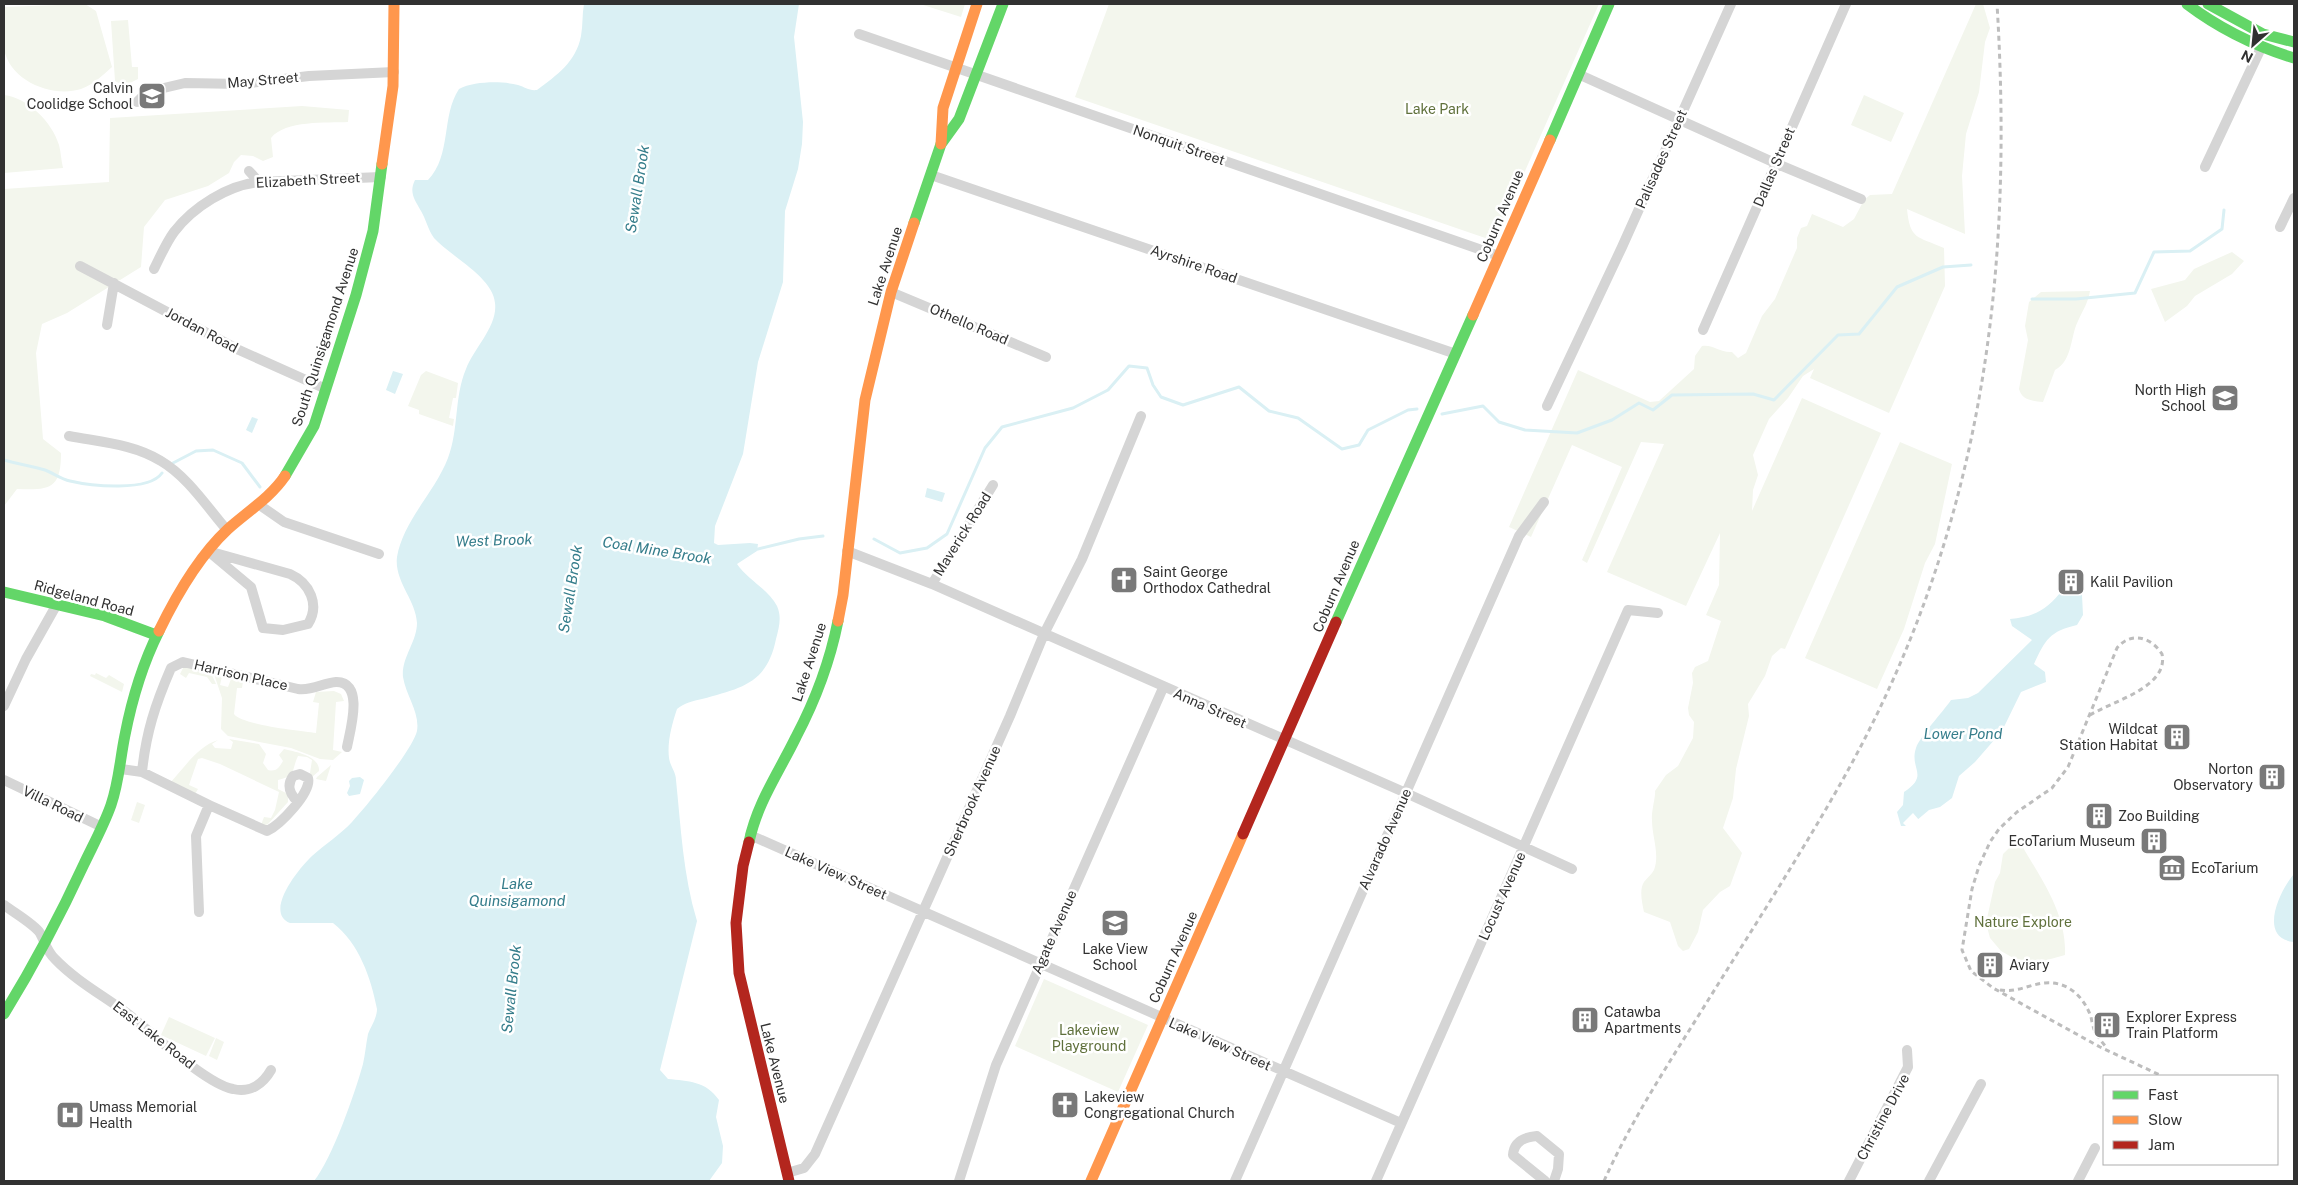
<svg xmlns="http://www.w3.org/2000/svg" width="2298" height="1185" font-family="'Public Sans',sans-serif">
<rect width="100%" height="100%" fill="#fff"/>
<path fill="#f3f6ed" d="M 85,4 L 96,11 L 112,67 C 102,76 94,84 81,89 C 52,98 10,81 4,49 C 1,37 3,19 4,7 Z
M 920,4 L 965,4 L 961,17 Z
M 1109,4 L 1599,4 L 1494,241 L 1075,97 Z
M 1976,4 L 1983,4 L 1990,28 L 1985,42 L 1979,92 L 1966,134 L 1962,176 L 1965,234 L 1907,209 C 1910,240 1917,236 1944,248 L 1945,286 L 1889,413 L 1810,378 L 1814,369 L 1803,376 L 1788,398 L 1769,419 L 1753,455 L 1758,475 L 1753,490 L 1752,511 L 1802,398 L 1881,433 L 1785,649 L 1781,648 L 1772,656 L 1765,676 L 1748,704 L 1749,716 L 1736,769 L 1733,798 L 1723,828 L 1742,853 L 1730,886 L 1720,892 L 1703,910 L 1698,932 L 1689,949 L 1683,951 L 1678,946 L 1670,922 L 1644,912 C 1642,902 1639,890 1644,882 C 1647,878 1652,874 1654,870 C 1660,854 1652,837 1652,820 C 1651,812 1656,795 1655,791 L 1666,775 L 1678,766 L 1693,738 L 1694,722 L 1689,715 L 1688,708 L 1693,683 L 1692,673 L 1695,667 L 1708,661 L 1721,621 L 1706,615 L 1719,585 L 1720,533 L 1686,606 L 1607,572 L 1664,444 L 1641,442 L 1587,563 L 1582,560 L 1622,467 L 1572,445 L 1531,537 L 1509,527 L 1578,370 L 1650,402 L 1659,401 L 1694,369 L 1695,356 L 1702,346 C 1713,344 1720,353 1732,352 L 1738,358 L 1746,353 L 1762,316 L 1775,299 L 1797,248 L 1797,238 L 1801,228 L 1807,226 L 1812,214 L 1843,227 L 1854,219 L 1864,200 L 1870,195 L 1892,194 Z
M 128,20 L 132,67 L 138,67 L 138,79 L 124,86 L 115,81 L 111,21 Z
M 4,95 C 28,98 52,122 59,145 C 61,152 61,160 63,168 L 4,173 Z
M 1864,95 L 1904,113 L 1891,142 L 1851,125 Z
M 302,106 L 349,110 L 348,122 C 327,123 285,120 271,138 L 273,157 L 263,161 L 253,156 L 241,155 L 234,162 L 229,173 L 208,186 L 165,200 L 144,227 L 141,267 L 67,313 L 42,324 L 36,353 L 43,439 L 61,453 C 61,490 49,490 17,489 L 4,506 L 4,189 L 109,182 L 110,118 Z
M 2232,252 L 2244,261 L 2232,274 L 2195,296 L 2187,306 L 2165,322 L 2151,289 L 2185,280 L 2194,269 Z
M 2090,291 C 2088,303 2083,310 2078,321 C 2070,337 2073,360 2055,370 L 2043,402 C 2032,401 2022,400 2019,389 L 2028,340 L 2025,326 L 2029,302 L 2041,292 Z
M 426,371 L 458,383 L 456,398 L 453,398 L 449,418 L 454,419 L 453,426 L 419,414 L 419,410 L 408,406 L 421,375 Z
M 1900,442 L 1952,464 L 1935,544 L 1925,563 L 1904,629 L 1877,689 L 1805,658 Z
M 188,666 L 211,673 L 216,684 L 212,684 L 207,677 L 189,673 L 186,678 L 180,674 L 183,668 Z
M 96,673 L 106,678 L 109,675 L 124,684 L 122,692 L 90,676 L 91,674 L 95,675 Z
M 214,674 L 222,676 L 220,685 L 228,687 L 231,679 L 243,681 L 242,688 L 237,688 L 234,714 C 242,725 300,731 316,733 L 319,703 L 313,702 L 316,692 L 334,691 L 341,694 L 344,701 L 336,702 L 333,750 L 342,752 L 333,760 L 320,759 L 291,748 L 228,736 L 221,729 L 222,698 Z
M 229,739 L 259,744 L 266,754 L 263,763 L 268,770 C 276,772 279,768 283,761 L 279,755 L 284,749 C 296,752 320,756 319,771 L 312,777 L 310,773 L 312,760 L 307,757 L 298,756 C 291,771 297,775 278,780 L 278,789 L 288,794 L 288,802 L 268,824 L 263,826 L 261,825 L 264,817 L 271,818 L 275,810 L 279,792 L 220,764 L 202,758 L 198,759 L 189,785 L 198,789 L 194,796 L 170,783 C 184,768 198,746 218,740 L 212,744 L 215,748 L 231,749 L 233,742 Z
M 331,765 L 326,781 L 316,779 L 317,777 Z
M 137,802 L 145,805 L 139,823 L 131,820 Z
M 2018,839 C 2039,876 2067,912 2065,955 L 2040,962 L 2015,959 L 2001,951 L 1990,938 L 1986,923 L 1995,882 L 2000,873 L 2003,854 Z
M 1044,979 L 1148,1025 L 1118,1092 L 1015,1046 Z
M 169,1017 L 215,1038 L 206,1056 L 161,1035 Z
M 216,1038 L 224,1042 L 217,1060 L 209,1056 Z"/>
<path fill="#daf0f4" d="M 584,4 L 799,4 L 794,37 L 803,122 L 802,144 L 798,169 L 785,211 L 783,282 L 758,362 L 743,454 L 715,526 L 714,543 L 718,545 L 750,543 L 758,544 L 757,551 L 737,564 C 748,580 768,589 777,606 C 782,617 779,628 776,639 C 767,684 741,688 702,699 C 693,701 684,703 677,709 C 672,724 667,742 669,758 C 670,766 676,772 676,780 C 681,828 683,875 697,921 L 660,1070 L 668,1079 C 688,1081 706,1081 719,1100 L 716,1117 L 723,1146 L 722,1163 L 709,1181 L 314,1181 C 332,1159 355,1093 363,1064 C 365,1055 366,1044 368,1034 C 371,1026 377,1018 377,1009 C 371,978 359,943 333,923 L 290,923 C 263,912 300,867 312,856 C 325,844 340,835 352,822 C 366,807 413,749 417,731 C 420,712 406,696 403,677 C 401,658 417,642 417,623 C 416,600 394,581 397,557 C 403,521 435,492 448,458 C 459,429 454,397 466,369 C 474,348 498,326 495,303 C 493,277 450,256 434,238 C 428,230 426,219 421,211 C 414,199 409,192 415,180 L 428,180 C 452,155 441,116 459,89 C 475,81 502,81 518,85 C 525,87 529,91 537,90 C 557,75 576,62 581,36 C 583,25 582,14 584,4 Z
M 393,371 L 403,374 L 395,394 L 386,390 Z
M 252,417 L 258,419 L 252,433 L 246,430 Z
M 927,488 L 945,493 L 942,502 L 925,497 Z
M 2074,588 L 2082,595 L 2083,615 L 2077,625 C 2050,631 2045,640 2034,664 L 2045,672 L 2046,682 L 2021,692 L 2002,731 L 1975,762 L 1959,776 L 1952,798 L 1940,807 L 1929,810 L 1910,826 L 1901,826 L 1897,812 L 1903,805 L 1904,792 C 1930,775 1909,769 1916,748 C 1920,736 1943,712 1951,700 L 1968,698 L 1978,693 L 2032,640 L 2012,626 L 2010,619 C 2035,617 2048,609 2063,589 Z
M 360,777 L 364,780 L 360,794 L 349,796 L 347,793 L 350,786 L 349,781 L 352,778 Z
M 2294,874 L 2294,942 C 2257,938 2280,890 2294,874 Z"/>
<path fill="#fff" d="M 1913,813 L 1919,820 L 1909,829 L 1903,823 Z"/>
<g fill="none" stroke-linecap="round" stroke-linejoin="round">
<path stroke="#daf0f4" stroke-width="3" d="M 2032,299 L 2076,299 L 2135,293 L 2154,252 L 2190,251 L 2222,229 L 2224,210
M 1442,414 L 1483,406 L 1499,422 L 1525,430 L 1577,433 L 1612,420 L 1639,403 L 1653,410 L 1672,395 L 1753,394 L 1774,400 L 1838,335 L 1859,334 L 1897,287 L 1943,267 L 1971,265
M 4,460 C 17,464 32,466 45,470 C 53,473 61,479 70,481 C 91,486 149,492 162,473
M 173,463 L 196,451 L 213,450 L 242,463 L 260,487
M 874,539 L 900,553 L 927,548 L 947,534 L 985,448 L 1002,427 L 1073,408 L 1108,390 L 1129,366 L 1147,368 L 1153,385 L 1161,397 L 1183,405 L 1239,387 L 1269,411 L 1298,418 L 1342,449 L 1359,445 L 1368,430 L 1408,410 L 1417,409
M 754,550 L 799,539 L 823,536"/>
<path stroke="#d5d5d5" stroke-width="10" d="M 859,34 L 1499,256
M 1578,74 L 1775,163 L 1861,199
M 137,102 L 143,96 L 151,91 L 185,83 L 242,84 L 309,76 L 394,72
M 2205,167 L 2261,48
M 249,171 L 259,182
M 931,175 L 1456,354
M 2280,227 L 2294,198
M 80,266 L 239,350 L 326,389
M 154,269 C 160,257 166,243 174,232 C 193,207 228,185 259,182 L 381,177
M 891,292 L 1046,357
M 107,325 L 114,283
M 1703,330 L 1846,4
M 1547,406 L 1622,247 L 1731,4
M 69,436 C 100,442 134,444 161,461 C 188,477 207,507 227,530
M 258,504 L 284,522 L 379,554
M 208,551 L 290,574 C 310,583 320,605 308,624 L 283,630 L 263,628 L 251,587 Z
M 847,551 L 932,584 L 1406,793 L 1572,869
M 932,584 L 993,485
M 4,706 L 26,659 L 57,604
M 121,769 L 142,772 L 209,805 L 196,836 L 199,912
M 142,772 C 146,733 155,705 171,668 L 183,662 L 298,689 C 312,691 323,683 336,682 C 365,681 350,731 347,747
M 4,780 L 102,827
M 209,805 L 267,831 C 280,825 312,792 308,778 L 300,774 L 293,776 C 286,786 290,794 298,802
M 750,835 L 1401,1123
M 4,905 C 13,912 34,924 40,933 C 45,942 47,952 55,959 C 76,981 104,996 128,1014 C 152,1033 206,1084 233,1089 C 250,1093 263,1084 271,1070
M 787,1173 L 804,1168 L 815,1154 L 1010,716 L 1044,634 L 1082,559 L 1141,416
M 959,1181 L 996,1065 L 1163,688
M 1235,1181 L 1519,536 L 1544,502
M 1376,1181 L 1628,610 L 1658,613
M 1545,1181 L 1513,1155 C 1514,1141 1525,1137 1537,1136 L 1559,1154 L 1558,1169 L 1554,1181
M 1849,1181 L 1908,1067 L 1907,1050
M 1929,1181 L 1981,1084
M 2078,1181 L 2095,1148"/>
<path stroke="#63d668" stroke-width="11" d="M 2187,4 C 2220,29 2255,46 2294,58
M 2208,4 L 2263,34 L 2294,42
M 1550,140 L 1609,4
M 914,223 L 941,144 L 959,119 L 1003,4
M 285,476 L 314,426 L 356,295 L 373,231 L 382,164
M 4,592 L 105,616 L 156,635
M 1336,622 L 1473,315
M 749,842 C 757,803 779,772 796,737 C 815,701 830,661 838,621
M 4,1014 C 34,965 60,916 84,864 C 93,845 104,825 111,805 C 119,782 120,759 125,735 C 132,699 142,665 159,631"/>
<path stroke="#ff974d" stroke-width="11" d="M 941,144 L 943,108 L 977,4
M 382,164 L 393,86 L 394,4
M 1473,315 L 1550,140
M 838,621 L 843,595 L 865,400 L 891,292 L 914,223
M 159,631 C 176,596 199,556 228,529 C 247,512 271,497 285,476
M 1091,1181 L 1243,834"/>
<path stroke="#b3261e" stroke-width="11" d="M 1243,834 L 1336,622
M 749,842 L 743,866 L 736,923 L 739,973 L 789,1181"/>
<path stroke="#bdbdbd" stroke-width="3" stroke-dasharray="5 4" stroke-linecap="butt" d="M 2090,715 C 2113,701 2169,687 2162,654 C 2151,637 2131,631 2117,648 L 2068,767 L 2052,788 L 2017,812 L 1999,829 L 1990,842 L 1979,866 L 1972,889 L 1962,950 L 1971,971 L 1993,988 L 2100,1047 L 2162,1076
M 2000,990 C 2017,993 2030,984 2045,983 C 2068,981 2084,997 2091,1017 C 2092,1022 2093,1027 2095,1032 C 2098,1037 2102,1042 2106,1047
M 1604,1181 C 1631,1121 1667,1066 1702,1010 C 1749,934 1798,859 1842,781 C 1981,534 2014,282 1997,4"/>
</g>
<defs>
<symbol id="school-square" viewBox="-11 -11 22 22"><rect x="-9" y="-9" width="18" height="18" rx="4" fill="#797979" stroke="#fff"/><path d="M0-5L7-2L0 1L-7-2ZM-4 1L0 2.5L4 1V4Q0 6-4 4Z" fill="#fff"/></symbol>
<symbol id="church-square" viewBox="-11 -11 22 22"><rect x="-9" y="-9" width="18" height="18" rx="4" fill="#797979" stroke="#fff"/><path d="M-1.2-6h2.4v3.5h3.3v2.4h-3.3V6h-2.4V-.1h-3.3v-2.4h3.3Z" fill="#fff"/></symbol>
<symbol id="building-square" viewBox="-11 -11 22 22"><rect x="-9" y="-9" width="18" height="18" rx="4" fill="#797979" stroke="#fff"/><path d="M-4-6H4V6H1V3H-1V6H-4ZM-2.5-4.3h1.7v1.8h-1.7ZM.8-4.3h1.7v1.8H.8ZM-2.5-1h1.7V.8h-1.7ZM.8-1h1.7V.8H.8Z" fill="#fff"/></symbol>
<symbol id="museum-square" viewBox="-11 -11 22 22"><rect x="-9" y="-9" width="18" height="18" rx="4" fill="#797979" stroke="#fff"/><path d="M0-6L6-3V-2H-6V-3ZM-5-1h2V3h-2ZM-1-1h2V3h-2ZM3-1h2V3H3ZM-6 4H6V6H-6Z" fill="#fff"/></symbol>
<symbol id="hospital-square" viewBox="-11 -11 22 22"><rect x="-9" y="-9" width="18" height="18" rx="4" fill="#797979" stroke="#fff"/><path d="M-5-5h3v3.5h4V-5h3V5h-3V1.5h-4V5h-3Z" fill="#fff"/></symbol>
</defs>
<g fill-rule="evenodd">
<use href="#school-square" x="136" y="80" width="32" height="32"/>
<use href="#school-square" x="2209" y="382" width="32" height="32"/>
<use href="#church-square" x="1108" y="564" width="32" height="32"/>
<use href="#building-square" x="2055" y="566" width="32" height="32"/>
<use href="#building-square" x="2161" y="721" width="32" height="32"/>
<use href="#building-square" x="2256" y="761" width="32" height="32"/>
<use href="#building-square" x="2083" y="800" width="32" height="32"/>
<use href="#building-square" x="2138" y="825" width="32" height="32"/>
<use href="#museum-square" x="2156" y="852" width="32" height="32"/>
<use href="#school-square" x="1099" y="907" width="32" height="32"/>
<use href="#building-square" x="1974" y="949" width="32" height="32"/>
<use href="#building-square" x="1569" y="1004" width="32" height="32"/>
<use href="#building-square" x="2091" y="1009" width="32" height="32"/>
<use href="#church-square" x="1049" y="1089" width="32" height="32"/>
<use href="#hospital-square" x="54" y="1099" width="32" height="32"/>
</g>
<g text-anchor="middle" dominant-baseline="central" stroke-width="5" stroke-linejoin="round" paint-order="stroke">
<g font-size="14" fill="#313131" stroke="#fff">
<text transform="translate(263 80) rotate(-5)">May Street</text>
<text transform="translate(1179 145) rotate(19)">Nonquit Street</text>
<text transform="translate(1661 159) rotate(-66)">Palisades Street</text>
<text transform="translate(1774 167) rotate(-67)">Dallas Street</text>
<text transform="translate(308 180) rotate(-3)">Elizabeth Street</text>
<text transform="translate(1500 216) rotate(-67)">Coburn Avenue</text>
<text transform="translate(1194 264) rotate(19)">Ayrshire Road</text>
<text transform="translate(885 266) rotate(-72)">Lake Avenue</text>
<text transform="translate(969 324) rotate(23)">Othello Road</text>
<text transform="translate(202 330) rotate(28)">Jordan Road</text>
<text transform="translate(325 337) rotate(-72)">South Quinsigamond Avenue</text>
<text transform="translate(962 534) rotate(-58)">Maverick Road</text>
<text transform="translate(1336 586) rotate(-67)">Coburn Avenue</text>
<text transform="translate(84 598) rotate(15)">Ridgeland Road</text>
<text transform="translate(809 662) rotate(-72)">Lake Avenue</text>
<text transform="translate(241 675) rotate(13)">Harrison Place</text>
<text transform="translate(1210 708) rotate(24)">Anna Street</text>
<text transform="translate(972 801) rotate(-66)">Sherbrook Avenue</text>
<text transform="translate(53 804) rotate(26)">Villa Road</text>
<text transform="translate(1385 839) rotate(-66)">Alvarado Avenue</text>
<text transform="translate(836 873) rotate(24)">Lake View Street</text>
<text transform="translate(1502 896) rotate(-66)">Locust Avenue</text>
<text transform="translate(1054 932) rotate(-66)">Agate Avenue</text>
<text transform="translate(1173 957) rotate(-66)">Coburn Avenue</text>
<text transform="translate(154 1035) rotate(38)">East Lake Road</text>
<text transform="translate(1220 1044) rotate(24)">Lake View Street</text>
<text transform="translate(775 1063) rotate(76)">Lake Avenue</text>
<text transform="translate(1883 1117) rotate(-62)">Christine Drive</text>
</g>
<g font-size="14" fill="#313131" stroke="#fff" text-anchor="start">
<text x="133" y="88" text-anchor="end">Calvin<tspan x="133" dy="16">Coolidge School</tspan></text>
<text x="2206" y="390" text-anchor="end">North High<tspan x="2206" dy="16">School</tspan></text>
<text x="1143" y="572">Saint George<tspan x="1143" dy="16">Orthodox Cathedral</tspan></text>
<text x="2090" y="582">Kalil Pavilion</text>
<text x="2158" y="729" text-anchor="end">Wildcat<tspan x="2158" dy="16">Station Habitat</tspan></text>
<text x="2253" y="769" text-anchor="end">Norton<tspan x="2253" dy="16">Observatory</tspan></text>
<text x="2118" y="816">Zoo Building</text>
<text x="2135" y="841" text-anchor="end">EcoTarium Museum</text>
<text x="2191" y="868">EcoTarium</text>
<text x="1115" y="949" text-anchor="middle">Lake View<tspan x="1115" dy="16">School</tspan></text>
<text x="2009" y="965">Aviary</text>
<text x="1604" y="1012">Catawba<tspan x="1604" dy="16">Apartments</tspan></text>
<text x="2126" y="1017">Explorer Express<tspan x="2126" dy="16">Train Platform</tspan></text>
<text x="1084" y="1097">Lakeview<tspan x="1084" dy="16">Congregational Church</tspan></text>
<text x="89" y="1107">Umass Memorial<tspan x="89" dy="16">Health</tspan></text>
</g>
<g font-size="14" fill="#5f703b" stroke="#fff">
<text x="1437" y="109">Lake Park</text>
<text x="2023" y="922">Nature Explore</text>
<text x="1089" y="1030">Lakeview<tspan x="1089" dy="16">Playground</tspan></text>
</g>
<g font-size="15" font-style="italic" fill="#357d8b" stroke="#fff">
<text transform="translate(637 189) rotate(-81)">Sewall Brook</text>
<text transform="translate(494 540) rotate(-2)">West Brook</text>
<text transform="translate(657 550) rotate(9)">Coal Mine Brook</text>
<text transform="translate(570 589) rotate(-81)">Sewall Brook</text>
<text x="1963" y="733">Lower Pond</text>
<text x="517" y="883">Lake<tspan x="517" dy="17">Quinsigamond</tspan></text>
<text transform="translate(511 989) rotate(-84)">Sewall Brook</text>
</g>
</g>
<rect width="2298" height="1185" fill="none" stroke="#313131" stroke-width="10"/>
<rect x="2103" y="1075" width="175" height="90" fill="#ffffff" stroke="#adadad"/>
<rect x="2113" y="1091" width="25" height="8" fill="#63d668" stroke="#adadad"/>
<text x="2148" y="1100" font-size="15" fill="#313131">Fast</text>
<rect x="2113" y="1116" width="25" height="8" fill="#ff974d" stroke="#adadad"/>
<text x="2148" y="1125" font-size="15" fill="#313131">Slow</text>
<rect x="2113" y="1141" width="25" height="8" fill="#b3261e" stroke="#adadad"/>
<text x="2148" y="1150" font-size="15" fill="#313131">Jam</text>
<g transform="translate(2253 45) rotate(207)" stroke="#ffffff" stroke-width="4" paint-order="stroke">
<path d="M0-4L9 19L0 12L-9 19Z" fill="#313131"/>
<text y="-8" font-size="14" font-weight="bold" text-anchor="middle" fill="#313131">N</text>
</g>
</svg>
